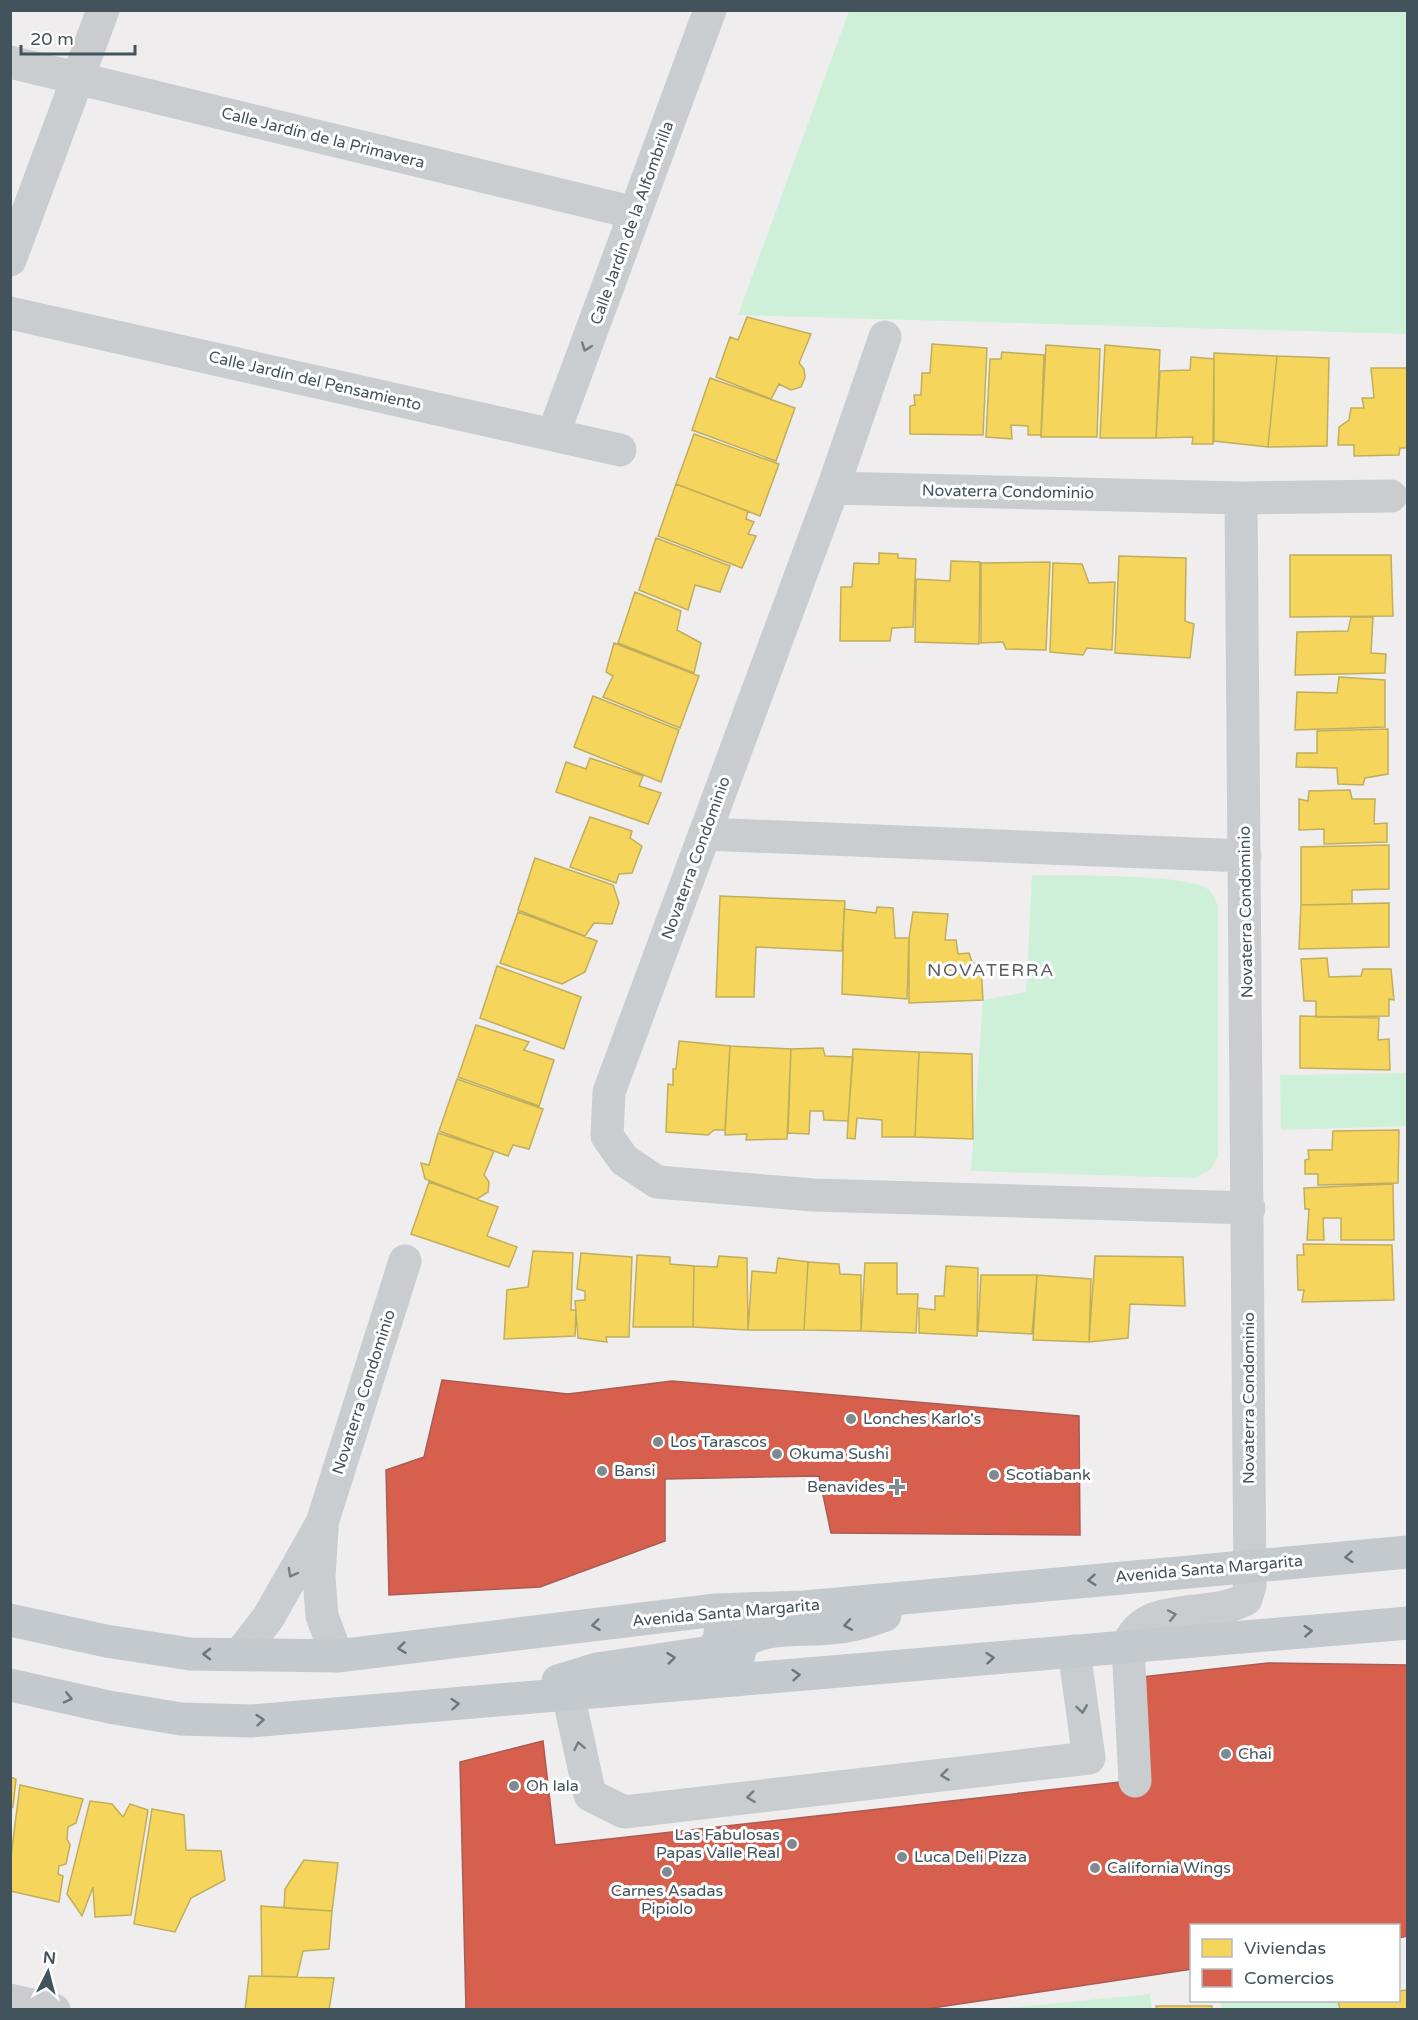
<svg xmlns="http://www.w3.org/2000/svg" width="1418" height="2020" font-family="'Varela Round',sans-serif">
<rect width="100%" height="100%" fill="#efedee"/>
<path fill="#cff0d8" d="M 849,11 L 1407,11 L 1407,334 L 738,315 Z
M 1032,875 C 1063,876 1191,873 1209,890 C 1213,893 1216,902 1218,906 L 1218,1156 L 1212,1168 L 1195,1178 L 971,1171 L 983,1000 L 1026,992 Z
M 1407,1073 L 1407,1126 L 1281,1130 L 1280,1075 Z
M 1150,1994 L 1152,2009 L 999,2009 Z
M 1221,2001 L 1338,2001 L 1340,2009 L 1222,2009 Z"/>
<path fill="#f6d55c" stroke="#c0ae5c" stroke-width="1.5" d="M 747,317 L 811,334 L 799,363 L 804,369 L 805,378 L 801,387 L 791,390 L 779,384 L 771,399 L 716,377 L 730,337 L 738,340 Z
M 932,344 L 987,348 L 983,435 L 910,434 L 910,406 L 915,405 L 914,395 L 921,395 L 922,373 L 930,373 Z
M 1046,345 L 1100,349 L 1097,437 L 1041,437 Z
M 1105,345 L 1160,350 L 1156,438 L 1100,438 Z
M 1002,352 L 1044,355 L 1041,435 L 1028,435 L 1028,426 L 1011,425 L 1012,439 L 986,437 L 990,359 L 1001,359 Z
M 1214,353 L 1277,356 L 1268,447 L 1214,441 Z
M 1277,356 L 1329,358 L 1327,446 L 1268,447 Z
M 1191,357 L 1214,359 L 1213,444 L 1192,444 L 1193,437 L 1156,438 L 1160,371 L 1190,370 Z
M 1371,368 L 1408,368 L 1408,448 L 1400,448 L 1399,455 L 1354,456 L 1354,445 L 1338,445 L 1339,427 L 1349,420 L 1351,408 L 1364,408 L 1362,398 L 1374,398 Z
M 710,378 L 795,408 L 776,461 L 692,430 Z
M 694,434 L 779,464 L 760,516 L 676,484 Z
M 676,484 L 748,511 L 746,519 L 754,522 L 748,534 L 756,536 L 742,568 L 658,536 Z
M 656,538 L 730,566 L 720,592 L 695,585 L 688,610 L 639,590 Z
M 879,553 L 898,554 L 898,558 L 916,559 L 913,627 L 892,628 L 890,641 L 840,641 L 841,587 L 852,587 L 854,563 L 879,564 Z
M 1290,555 L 1391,555 L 1393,616 L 1290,617 Z
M 1119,556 L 1186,558 L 1185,621 L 1194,624 L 1190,658 L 1115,653 Z
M 951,561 L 980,562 L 979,644 L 915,642 L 916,579 L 950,581 Z
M 1050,562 L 1046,650 L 1006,649 L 1003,642 L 981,643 L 981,563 Z
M 1053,563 L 1082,564 L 1089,583 L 1115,582 L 1112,650 L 1087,648 L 1083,655 L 1050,652 Z
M 635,592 L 681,611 L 677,630 L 701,643 L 694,673 L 618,643 Z
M 1351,617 L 1373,617 L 1371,653 L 1386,654 L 1385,673 L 1295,675 L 1297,632 L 1348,631 Z
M 614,643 L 699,676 L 680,728 L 603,697 L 613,676 L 606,672 Z
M 1339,677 L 1385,680 L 1385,727 L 1295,730 L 1297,692 L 1337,693 Z
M 593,696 L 679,730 L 661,782 L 574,747 Z
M 1388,729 L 1388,774 L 1365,778 L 1363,785 L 1338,784 L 1337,768 L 1296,767 L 1297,753 L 1317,753 L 1317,731 Z
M 590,758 L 643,776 L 639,786 L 661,793 L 648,824 L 556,792 L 566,762 L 586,769 Z
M 1350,790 L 1352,799 L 1375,799 L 1374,824 L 1387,823 L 1387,842 L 1324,844 L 1324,829 L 1299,830 L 1299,799 L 1308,801 L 1309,791 Z
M 590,817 L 632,831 L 630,838 L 642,846 L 632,873 L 619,874 L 616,883 L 570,867 Z
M 1389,845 L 1389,889 L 1352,890 L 1352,904 L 1301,905 L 1301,847 Z
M 535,858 L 613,885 L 619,903 L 612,924 L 594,923 L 585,936 L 518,910 Z
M 720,896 L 845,901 L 842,951 L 756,947 L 754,997 L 716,997 Z
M 1389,903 L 1389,947 L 1299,949 L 1301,905 Z
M 877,907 L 893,908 L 895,938 L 909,938 L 907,999 L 842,994 L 844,909 L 876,913 Z
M 518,912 L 597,941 L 585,972 L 562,984 L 500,963 Z
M 913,912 L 948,914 L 945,940 L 956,940 L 958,954 L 969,953 L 972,962 L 981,967 L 983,1000 L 909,1003 L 909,938 Z
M 1327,958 L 1329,977 L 1361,976 L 1363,969 L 1391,969 L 1394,1000 L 1389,999 L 1389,1016 L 1316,1017 L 1316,1001 L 1304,1001 L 1301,959 Z
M 497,966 L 581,997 L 564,1049 L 480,1018 Z
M 1300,1016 L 1379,1018 L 1378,1040 L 1389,1039 L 1390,1070 L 1300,1068 Z
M 476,1025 L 529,1042 L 524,1050 L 554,1060 L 539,1106 L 458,1077 Z
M 679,1041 L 730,1046 L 725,1130 L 714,1130 L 708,1135 L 666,1132 L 668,1084 L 673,1085 L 673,1069 L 676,1069 Z
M 730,1046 L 791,1049 L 787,1139 L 746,1140 L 747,1134 L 725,1135 Z
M 823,1048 L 825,1056 L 853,1057 L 848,1121 L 824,1120 L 823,1111 L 810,1111 L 809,1134 L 788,1133 L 791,1049 Z
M 853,1049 L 919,1052 L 915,1137 L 882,1137 L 882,1120 L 857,1118 L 855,1139 L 847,1138 Z
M 919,1052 L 972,1054 L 973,1139 L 915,1137 Z
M 457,1079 L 543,1109 L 529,1149 L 513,1145 L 508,1156 L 439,1131 Z
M 1399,1130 L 1398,1183 L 1318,1185 L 1318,1174 L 1305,1174 L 1305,1160 L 1309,1159 L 1308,1150 L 1332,1150 L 1333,1131 Z
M 438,1133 L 494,1151 L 484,1175 L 489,1182 L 488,1192 L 477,1199 L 425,1179 L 421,1163 L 429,1165 Z
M 429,1182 L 498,1207 L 487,1236 L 517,1247 L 509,1267 L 411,1234 Z
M 1393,1184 L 1394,1240 L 1341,1240 L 1341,1218 L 1323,1218 L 1324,1240 L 1307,1240 L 1309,1209 L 1305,1209 L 1304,1188 Z
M 1303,1244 L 1392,1245 L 1394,1300 L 1302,1302 L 1304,1290 L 1298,1290 L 1297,1255 L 1304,1255 Z
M 533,1251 L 573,1253 L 571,1310 L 576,1310 L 575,1336 L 504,1339 L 507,1290 L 528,1287 Z
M 581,1253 L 632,1257 L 629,1337 L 606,1337 L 607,1342 L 578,1338 L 575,1301 L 585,1300 L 585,1291 L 577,1289 Z
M 637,1255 L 670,1257 L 670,1264 L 694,1266 L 693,1327 L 633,1327 Z
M 719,1256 L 747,1258 L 748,1330 L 693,1327 L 694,1266 L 717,1267 Z
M 1095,1256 L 1183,1257 L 1185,1306 L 1130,1304 L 1128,1338 L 1089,1342 Z
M 778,1258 L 808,1262 L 804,1330 L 748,1330 L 752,1271 L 776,1273 Z
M 808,1262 L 839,1264 L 840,1274 L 861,1275 L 861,1331 L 804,1330 Z
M 865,1263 L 897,1263 L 897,1294 L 918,1294 L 916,1333 L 861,1331 Z
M 946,1266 L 978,1268 L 977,1336 L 919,1333 L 919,1308 L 935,1310 L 935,1296 L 944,1296 Z
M 981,1275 L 1037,1275 L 1032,1334 L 978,1331 Z
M 1037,1275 L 1091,1279 L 1089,1342 L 1033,1340 Z
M 10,1777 L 16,1779 L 13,1807 L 10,1809 Z
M 20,1785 L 83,1799 L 76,1823 L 68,1827 L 67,1839 L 70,1845 L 66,1864 L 59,1866 L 58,1874 L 63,1876 L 59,1902 L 10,1891 L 10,1864 Z
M 90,1801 L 112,1804 L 123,1817 L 130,1804 L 148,1810 L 131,1915 L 95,1917 L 93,1887 L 82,1916 L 67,1894 Z
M 152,1809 L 184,1815 L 186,1850 L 221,1851 L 225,1880 L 191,1898 L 175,1932 L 134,1924 Z
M 304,1860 L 338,1863 L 332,1911 L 284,1908 L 285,1889 Z
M 261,1906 L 332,1911 L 329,1949 L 303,1951 L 297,1977 L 262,1976 Z
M 249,1976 L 334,1978 L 329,2010 L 245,2010 Z
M 1408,1990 L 1408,2010 L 1340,2010 L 1338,2000 L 1398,2000 L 1398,1991 Z
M 1156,2006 L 1212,2006 L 1212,2010 L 1157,2010 Z"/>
<path fill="#d6604d" stroke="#aa5c52" stroke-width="1.5" d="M 442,1380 L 568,1394 L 672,1381 L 1079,1416 L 1080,1535 L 831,1533 L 819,1476 L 665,1479 L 665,1541 L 540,1587 L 389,1595 L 386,1470 L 424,1457 Z
M 1268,1663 L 1408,1665 L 1408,1936 L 1398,1938 L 1398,1926 L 1192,1926 L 1192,1969 L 919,2010 L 466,2010 L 460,1762 L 543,1741 L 555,1845 L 1147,1779 L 1133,1678 Z"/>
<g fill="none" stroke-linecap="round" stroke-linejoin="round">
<path stroke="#c9cdcf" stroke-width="33" d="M 10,62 L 635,213
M 10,260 L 103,10
M 10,313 L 620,450
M 885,337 L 833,488 L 609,1092 L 607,1136 L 624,1160 L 657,1182 L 814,1195 L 1249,1208
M 553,435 L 710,10
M 833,488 L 1241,498 L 1391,496
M 705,834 L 1245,856
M 322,1528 L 319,1577 L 322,1616 L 337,1656
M 240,1654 L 268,1618 L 322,1523 L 405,1261
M 568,1694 L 590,1795 L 624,1812 L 1089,1758 L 1074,1651
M 1135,1781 L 1128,1646 C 1143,1599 1211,1620 1246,1599 L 1250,1586 L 1241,498
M 10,2000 L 54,2010"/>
<path stroke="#c4c9cd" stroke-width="33" d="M 10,1620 L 106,1641 L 190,1654 L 337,1656 L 716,1610 L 804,1607 L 1408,1552
M 738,1680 L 737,1663 L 742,1642 C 767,1626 801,1631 830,1628 C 849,1627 867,1622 885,1615
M 558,1681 L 597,1669 L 711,1652 C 723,1638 722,1626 716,1610
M 10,1685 L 109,1707 L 181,1719 L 251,1721 L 1408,1623"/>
</g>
<defs><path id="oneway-chevron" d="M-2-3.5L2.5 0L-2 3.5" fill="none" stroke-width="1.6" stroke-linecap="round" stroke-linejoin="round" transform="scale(1.5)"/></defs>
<g stroke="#727e84">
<use href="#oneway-chevron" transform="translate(586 347) rotate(110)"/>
<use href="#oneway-chevron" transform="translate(292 1573) rotate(119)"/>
<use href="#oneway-chevron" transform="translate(1172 1615) rotate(-12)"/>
<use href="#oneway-chevron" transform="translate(1082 1709) rotate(82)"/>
<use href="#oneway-chevron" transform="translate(579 1746) rotate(-102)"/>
<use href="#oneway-chevron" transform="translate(945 1775) rotate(173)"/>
<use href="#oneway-chevron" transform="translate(751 1797) rotate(173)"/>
</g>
<g stroke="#6a767e">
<use href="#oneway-chevron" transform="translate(1349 1557) rotate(175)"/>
<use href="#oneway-chevron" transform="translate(1092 1580) rotate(175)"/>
<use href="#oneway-chevron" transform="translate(596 1625) rotate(173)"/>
<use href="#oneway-chevron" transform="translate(848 1625) rotate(170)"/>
<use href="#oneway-chevron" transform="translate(1308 1631) rotate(-4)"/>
<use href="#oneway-chevron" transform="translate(402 1648) rotate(173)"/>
<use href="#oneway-chevron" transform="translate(207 1654) rotate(-180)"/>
<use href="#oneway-chevron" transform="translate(671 1658) rotate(-7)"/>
<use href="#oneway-chevron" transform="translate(990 1658) rotate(-5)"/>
<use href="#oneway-chevron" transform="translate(796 1675) rotate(-5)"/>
<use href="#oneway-chevron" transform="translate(68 1698) rotate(13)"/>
<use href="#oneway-chevron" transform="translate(455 1704) rotate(-5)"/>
<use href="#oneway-chevron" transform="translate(260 1720) rotate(-5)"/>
</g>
<g fill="#7f898f" stroke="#fff" stroke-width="2">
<circle cx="851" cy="1419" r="6"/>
<circle cx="658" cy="1442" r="6"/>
<circle cx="777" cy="1454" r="6"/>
<circle cx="602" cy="1471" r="6"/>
<circle cx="994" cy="1475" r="6"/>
<path d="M894 1478h6v6h6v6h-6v6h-6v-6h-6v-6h6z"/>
<circle cx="1226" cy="1754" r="6"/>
<circle cx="514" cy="1786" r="6"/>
<circle cx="792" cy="1844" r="6"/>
<circle cx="902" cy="1857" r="6"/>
<circle cx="1095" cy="1868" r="6"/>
<circle cx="667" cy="1872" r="6"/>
</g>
<g text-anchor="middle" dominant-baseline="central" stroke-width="6" stroke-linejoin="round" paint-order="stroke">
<g font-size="16" fill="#43535c" stroke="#fff">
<text transform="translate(323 138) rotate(14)">Calle Jardín de la Primavera</text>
<text transform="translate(632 223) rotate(-70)">Calle Jardín de la Alfombrilla</text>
<text transform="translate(315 381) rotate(13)">Calle Jardín del Pensamiento</text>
<text transform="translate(1008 492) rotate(1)">Novaterra Condominio</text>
<text transform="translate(696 858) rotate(-70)">Novaterra Condominio</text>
<text transform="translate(1246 912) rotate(-91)">Novaterra Condominio</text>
<text transform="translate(364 1392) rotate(-72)">Novaterra Condominio</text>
<text transform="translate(1249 1398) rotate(-90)">Novaterra Condominio</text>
<text transform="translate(1209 1569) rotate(-5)">Avenida Santa Margarita</text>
<text transform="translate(726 1613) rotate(-5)">Avenida Santa Margarita</text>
</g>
<g font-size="16" fill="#43535c" stroke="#fff" text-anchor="start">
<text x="863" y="1419">Lonches Karlo's</text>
<text x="670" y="1442">Los Tarascos</text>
<text x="789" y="1454">Okuma Sushi</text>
<text x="614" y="1471">Bansi</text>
<text x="1006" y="1475">Scotiabank</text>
<text x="885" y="1487" text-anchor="end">Benavides</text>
<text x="1238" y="1754">Chai</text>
<text x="526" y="1786">Oh lala</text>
<text x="780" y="1835" text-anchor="end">Las Fabulosas<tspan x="780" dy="18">Papas Valle Real</tspan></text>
<text x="914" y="1857">Luca Deli Pizza</text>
<text x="1107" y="1868">California Wings</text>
<text x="667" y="1891" text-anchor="middle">Carnes Asadas<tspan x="667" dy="18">Pipiolo</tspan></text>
</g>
<g font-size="18" letter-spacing="1.5" fill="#595e62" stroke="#fff">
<text x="991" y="970">NOVATERRA</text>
</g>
</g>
<rect width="1418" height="2020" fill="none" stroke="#43535c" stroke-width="24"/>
<rect x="1190" y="1924" width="210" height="78" fill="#ffffff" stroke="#b4babe" stroke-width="1.5"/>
<rect x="1202" y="1939" width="30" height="18" fill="#f6d55c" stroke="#b4babe" stroke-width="1.5"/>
<text x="1244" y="1954" font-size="18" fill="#43535c">Viviendas</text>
<rect x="1202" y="1969" width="30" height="18" fill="#d6604d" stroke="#b4babe" stroke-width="1.5"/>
<text x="1244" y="1984" font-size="18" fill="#43535c">Comercios</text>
<g transform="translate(48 1972) rotate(6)" stroke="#ffffff" stroke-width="4.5" paint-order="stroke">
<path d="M0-4.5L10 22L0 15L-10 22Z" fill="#43535c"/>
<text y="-9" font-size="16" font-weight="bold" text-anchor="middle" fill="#43535c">N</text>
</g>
<path d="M21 45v9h114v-9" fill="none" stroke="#43535c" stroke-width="3"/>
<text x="30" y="45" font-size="18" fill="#43535c" stroke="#ffffff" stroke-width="4.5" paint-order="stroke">20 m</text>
</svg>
